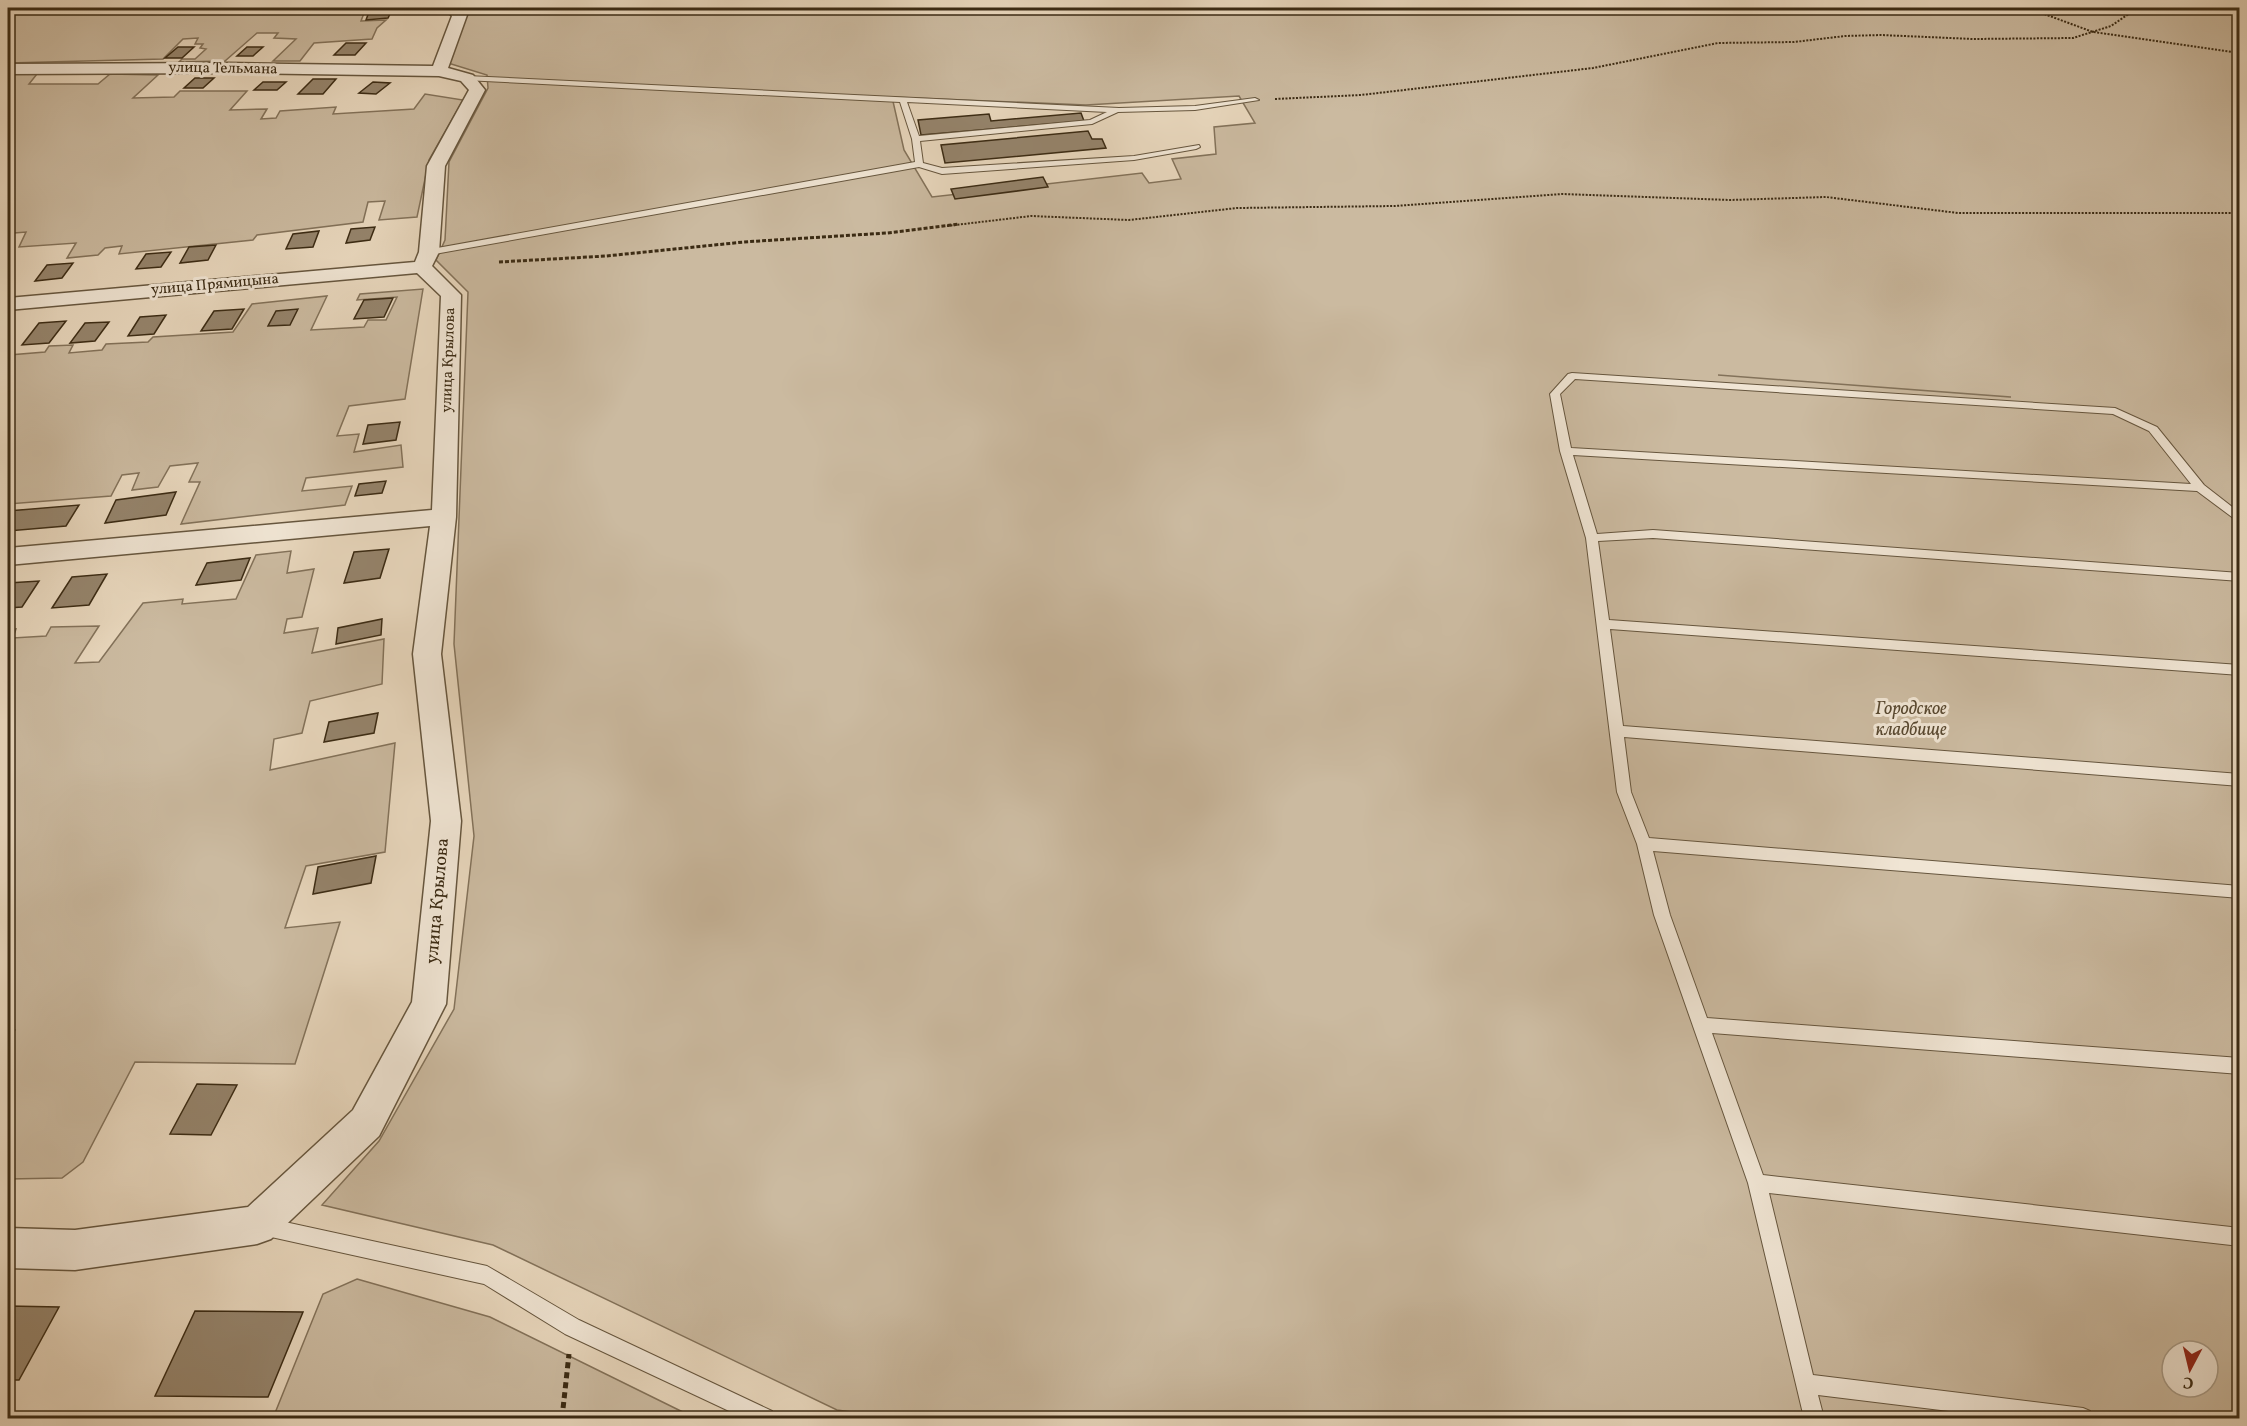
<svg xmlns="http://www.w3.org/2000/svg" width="2247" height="1426" font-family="Vollkorn,serif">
<rect width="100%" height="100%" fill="#e8d7bd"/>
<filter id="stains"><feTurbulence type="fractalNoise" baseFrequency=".00333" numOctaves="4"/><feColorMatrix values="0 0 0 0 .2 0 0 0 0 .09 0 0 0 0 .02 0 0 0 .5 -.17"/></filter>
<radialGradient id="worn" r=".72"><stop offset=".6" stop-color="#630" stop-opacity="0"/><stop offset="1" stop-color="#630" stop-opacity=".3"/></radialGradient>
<path fill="#cbbaa0" stroke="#83725a" stroke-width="1.5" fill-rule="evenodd" d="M 19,8 L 373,8 L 366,8 L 361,21 L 386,20 L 377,28 L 372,39 L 314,43 L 300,61 L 273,61 L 296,39 L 274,38 L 278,33 L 257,33 L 225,61 L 179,62 L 182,59 L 195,59 L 206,49 L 200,48 L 203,44 L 195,44 L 198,38 L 183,39 L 163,59 L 8,63 L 8,22 Z
M 461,8 L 2239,8 L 2239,1418 L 895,1418 L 837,1410 L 493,1245 L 322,1205 L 379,1141 L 454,1009 L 474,836 L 454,644 L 468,292 L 436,260 L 445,240 L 449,162 L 488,88 L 487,75 L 448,63 L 467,13 ZM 1239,96 L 1255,123 L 1214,127 L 1216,154 L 1172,159 L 1181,179 L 1149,183 L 1142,173 L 932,197 L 904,150 L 892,97 L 1086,105 ZM 1718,375 L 2010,397 L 2011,397 ZM 2172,1351 L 2208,1351 L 2208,1387 L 2172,1387 Z
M 8,74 L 37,74 L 29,84 L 98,84 L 110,74 L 158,75 L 133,98 L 174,97 L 180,91 L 247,91 L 230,110 L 267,109 L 261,119 L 276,118 L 280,111 L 336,107 L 333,114 L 414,109 L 425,94 L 463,100 L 429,160 L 417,217 L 379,220 L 385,201 L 368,202 L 363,222 L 257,235 L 253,240 L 119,254 L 122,246 L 105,248 L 98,255 L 67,258 L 76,243 L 19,247 L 26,232 L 14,233 L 8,242 Z
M 423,289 L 405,399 L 349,406 L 337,436 L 359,434 L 354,452 L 401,445 L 403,467 L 306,478 L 302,491 L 352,486 L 345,505 L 181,524 L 200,482 L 189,482 L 198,463 L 170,466 L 158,487 L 132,490 L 139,473 L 122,475 L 111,496 L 8,504 L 9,355 L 45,352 L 49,346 L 73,345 L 69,353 L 102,350 L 106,344 L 148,342 L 153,337 L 233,332 L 252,304 L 327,296 L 311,330 L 364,327 L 368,320 L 386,320 L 397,297 L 357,300 L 360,294 Z
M 291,551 L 287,573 L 314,569 L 302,617 L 287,619 L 284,633 L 318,628 L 312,653 L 384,639 L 382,684 L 310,701 L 302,733 L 274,739 L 270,770 L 395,743 L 385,852 L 306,866 L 285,928 L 340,922 L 295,1064 L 135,1062 L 83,1162 L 62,1178 L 8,1179 L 8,1042 L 15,1030 L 8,1028 L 8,630 L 16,629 L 13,638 L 46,636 L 51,627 L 99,626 L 75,663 L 99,662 L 143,603 L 183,599 L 182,604 L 236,599 L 256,555 Z
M 357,1279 L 490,1317 L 695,1418 L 273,1418 L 323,1294 Z"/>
<path fill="#95846c" stroke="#3b2b14" stroke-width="1.5" d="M 392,10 L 388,18 L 366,20 L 369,12 Z
M 346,43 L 366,43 L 355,55 L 334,55 Z
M 178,47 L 194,47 L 182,58 L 165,58 Z
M 247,47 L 263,47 L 253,56 L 237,56 Z
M 195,78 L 214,78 L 203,88 L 184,88 Z
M 313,79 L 336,79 L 323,94 L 298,94 Z
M 263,82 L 286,82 L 277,90 L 254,90 Z
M 373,82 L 390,83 L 376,94 L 359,93 Z
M 1081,113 L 1084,121 L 921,135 L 918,120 L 989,114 L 991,121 Z
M 1088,131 L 1092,139 L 1102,139 L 1106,148 L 945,163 L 941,145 Z
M 1043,177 L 1048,187 L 955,199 L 951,189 Z
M 375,227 L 370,240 L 346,243 L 351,229 Z
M 319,231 L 313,247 L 286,249 L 293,234 Z
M 216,245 L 208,260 L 180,263 L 189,247 Z
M 171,252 L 161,267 L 136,269 L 146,254 Z
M 73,263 L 62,278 L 35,281 L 47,265 Z
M 393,298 L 384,317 L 354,319 L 364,300 Z
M 244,309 L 232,329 L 201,331 L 214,311 Z
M 298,309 L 290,325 L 268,326 L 276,311 Z
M 166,315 L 154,334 L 128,336 L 140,317 Z
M 66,321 L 49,343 L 22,345 L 39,323 Z
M 109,322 L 95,341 L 70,343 L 85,323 Z
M 400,422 L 396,440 L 363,444 L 368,425 Z
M 386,481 L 382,493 L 355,496 L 359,484 Z
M 176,492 L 166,515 L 105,523 L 116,500 Z
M 79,505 L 66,526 L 8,531 L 8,511 Z
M 389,549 L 380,578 L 344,583 L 354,552 Z
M 250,558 L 241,580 L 196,585 L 207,563 Z
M 107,574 L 89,605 L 52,608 L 72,577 Z
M 39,581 L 22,607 L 8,608 L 8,583 Z
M 382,619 L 381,635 L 336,644 L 338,628 Z
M 378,713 L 374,733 L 324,742 L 329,722 Z
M 376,856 L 371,883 L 313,894 L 318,867 Z
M 197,1084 L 237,1085 L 211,1135 L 170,1134 Z
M 8,1306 L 59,1307 L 19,1380 L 8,1380 Z
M 195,1311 L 303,1312 L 268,1397 L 155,1396 Z"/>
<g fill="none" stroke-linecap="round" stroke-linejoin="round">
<defs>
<path id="lane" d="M 467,76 L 1119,108 L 1195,106 L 1255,98 L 1259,100 L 1195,110 L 1118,112 L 1092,124 L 920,141 L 923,163 L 942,168 L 1134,156 L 1199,145 L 1200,147 L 1196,149 L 1134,160 L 942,174 L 919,167 L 429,255 L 426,254 L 426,250 L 915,162 L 912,139 L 900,102 L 464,80 L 464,76 ZM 907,102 L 1107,112 L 1090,120 L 919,136 Z
M 1572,373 L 2115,408 L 2157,427 L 2204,485 L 2240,513 L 2240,523 L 2197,491 L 1573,455 L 1597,534 L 1653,530 L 2240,573 L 2240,581 L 1653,538 L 1598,541 L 1609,620 L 2240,665 L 2240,675 L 1610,629 L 1623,726 L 2240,774 L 2240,786 L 1624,737 L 1631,792 L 1649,838 L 2240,886 L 2240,898 L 1653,851 L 1670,915 L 1707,1018 L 2240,1058 L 2240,1074 L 1712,1033 L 1763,1175 L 2240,1228 L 2240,1246 L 1769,1193 L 1813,1375 L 2083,1408 L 2090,1411 L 2093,1418 L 2006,1418 L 1818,1395 L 1824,1418 L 1804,1418 L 1748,1183 L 1654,915 L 1637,844 L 1617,792 L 1586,538 L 1560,451 L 1550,394 L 1568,374 ZM 1575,379 L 2113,414 L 2149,431 L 2191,484 L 1571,448 L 1560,394 Z
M 262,1217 L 487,1266 L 579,1320 L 772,1411 L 775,1418 L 744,1418 L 565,1334 L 484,1284 L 262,1235 L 256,1232 L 253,1226 L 256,1220 Z"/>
<path id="street" d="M 445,8 L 460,8 L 467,15 L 448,68 L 473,75 L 485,90 L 445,166 L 439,252 L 432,266 L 461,295 L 456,517 L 441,654 L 461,821 L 446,1004 L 379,1136 L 271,1239 L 257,1244 L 75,1270 L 8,1268 L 8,1228 L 75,1230 L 248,1207 L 353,1110 L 412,1002 L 431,821 L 413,654 L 430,526 L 8,565 L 8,548 L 432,510 L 441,296 L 417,273 L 8,310 L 8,298 L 415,262 L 419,252 L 427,166 L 469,90 L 461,81 L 439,76 L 228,73 L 8,74 L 8,64 L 228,63 L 433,66 L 452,16 Z"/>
</defs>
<use href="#lane" stroke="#66563e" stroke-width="2"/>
<use href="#street" stroke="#66563e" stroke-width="3"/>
<path stroke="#3b2b14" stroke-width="2" stroke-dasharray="2 1.5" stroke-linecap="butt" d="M 2028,8 L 2093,32 L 2240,53
M 1275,99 L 1361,95 L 1593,68 L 1718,43 L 1794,42 L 1845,36 L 1881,35 L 1973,39 L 2073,38 L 2111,26 L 2133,11 L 2154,8
M 947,226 L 1031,216 L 1129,220 L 1237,208 L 1394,206 L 1562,194 L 1730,200 L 1826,197 L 1958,213 L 2240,213"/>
<path stroke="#3b2b14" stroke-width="3" stroke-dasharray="4 2" stroke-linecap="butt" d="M 499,262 L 606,256 L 744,242 L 887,233 L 959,224"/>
<path stroke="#3b2b14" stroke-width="5" stroke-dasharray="6 4" stroke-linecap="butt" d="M 562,1418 L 569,1354"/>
<use href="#lane" fill="#f0e5d4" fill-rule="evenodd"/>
<use href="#street" fill="#f0e5d4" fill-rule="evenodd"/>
</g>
<g text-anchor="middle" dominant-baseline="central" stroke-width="6" stroke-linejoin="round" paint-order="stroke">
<g font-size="15" fill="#3b2b14" stroke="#f0e5d4">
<text transform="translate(223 69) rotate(1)">улица Тельмана</text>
<text transform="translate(215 285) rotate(-5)">улица Прямицына</text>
<text transform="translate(449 360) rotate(-88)">улица Крылова</text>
</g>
<g font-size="18" font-style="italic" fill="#584830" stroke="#f0e5d4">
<text x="1911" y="709">Городское<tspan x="1911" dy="21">кладбище</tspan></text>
</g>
<g font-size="18" fill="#3b2b14" stroke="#f0e5d4">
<text transform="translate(438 901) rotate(-85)">улица Крылова</text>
</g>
</g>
<rect width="2247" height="1426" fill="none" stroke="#e8d7bd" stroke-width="30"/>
<rect x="9" y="9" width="2229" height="1408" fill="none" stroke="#3b2b14" stroke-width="3"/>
<rect x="15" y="15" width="2217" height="1396" fill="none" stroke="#3b2b14" stroke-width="1.5"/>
<g transform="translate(2190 1369) rotate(187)"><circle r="28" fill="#f0e5d4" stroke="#a89b87" stroke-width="1.5"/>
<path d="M0-4.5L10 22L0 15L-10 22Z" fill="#8f2418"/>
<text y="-9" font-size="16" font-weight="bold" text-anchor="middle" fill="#3b2b14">С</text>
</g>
<rect width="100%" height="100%" filter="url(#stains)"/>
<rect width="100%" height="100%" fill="url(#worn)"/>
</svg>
